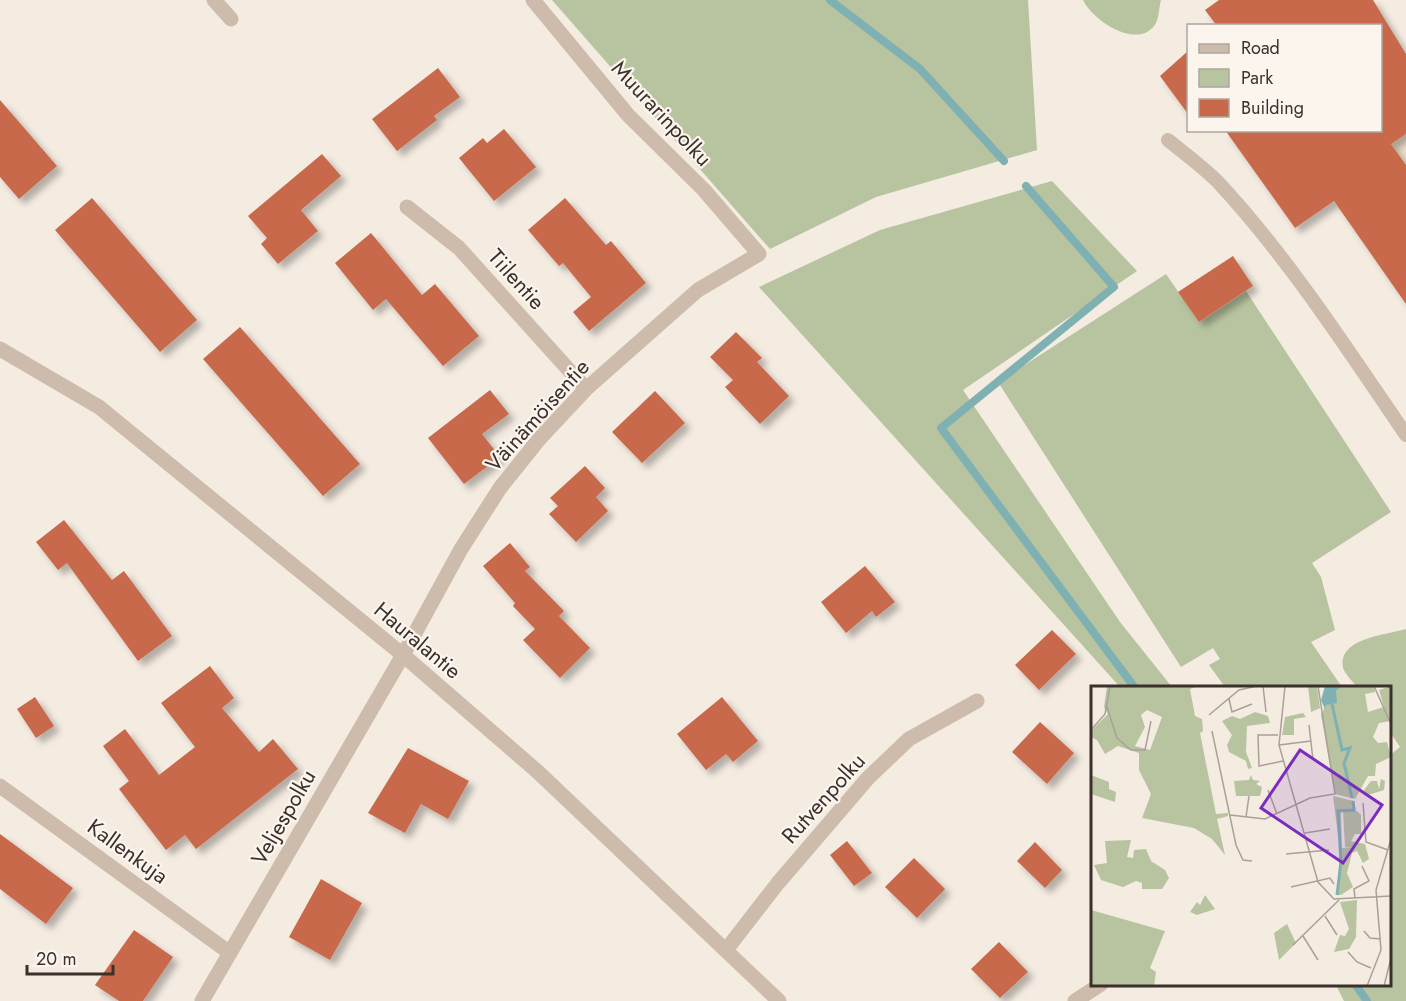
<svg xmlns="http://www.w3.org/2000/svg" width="1406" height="1001" font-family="Jost,sans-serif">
<defs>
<filter id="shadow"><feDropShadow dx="5.5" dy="5.5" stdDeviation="3" flood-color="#0004"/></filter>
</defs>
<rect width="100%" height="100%" fill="#f4ebe1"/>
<path fill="#b8c4a0" d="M 552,0 L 1028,0 L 1037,150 L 876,197 L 770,249 Z
M 1083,0 L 1161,0 C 1159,7 1159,17 1156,23 C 1139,52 1092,20 1083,0 Z
M 1052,181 L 1137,271 L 963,390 L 1120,622 L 1172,687 L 1120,687 L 759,287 L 880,230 Z
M 1166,274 L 1199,322 L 1246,291 L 1391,512 L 1312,563 L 1321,577 L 1335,630 L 1311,642 L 1342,687 L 1225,687 L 1209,665 L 1220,659 L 1213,648 L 1181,667 L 998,382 Z
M 1406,629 L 1406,1001 L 1344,1001 L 1336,985 L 1390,984 L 1390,755 L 1400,747 L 1390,732 L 1390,688 L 1357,687 C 1353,682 1345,674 1343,668 C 1337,638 1386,635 1406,629 Z"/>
<path fill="#ecdcc8" d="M 1406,134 L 1406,165 L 1391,144 Z"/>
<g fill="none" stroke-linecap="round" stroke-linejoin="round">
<path stroke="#7fb0b2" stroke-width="8" d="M 830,0 L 920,69 L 1004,161
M 1026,186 L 1114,287 L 941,428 L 1135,688
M 1355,984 L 1367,1001"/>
</g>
<path fill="#c8694b" filter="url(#shadow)" d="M 1219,0 L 1373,0 L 1406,54 L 1406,134 L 1391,144 L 1406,165 L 1406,304 L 1334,201 L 1295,228 L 1225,130 L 1380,130 L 1380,26 L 1217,26 L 1205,10 Z
M 1188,51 L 1188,114 L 1160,76 Z
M 438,68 L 460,97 L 434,116 L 437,120 L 397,151 L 372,119 Z
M 0,100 L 57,166 L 19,199 L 0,177 Z
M 504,129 L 536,167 L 494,201 L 459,158 L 483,138 L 487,143 Z
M 322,154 L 341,176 L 301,210 L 318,231 L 278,264 L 261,244 L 267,238 L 248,216 Z
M 92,198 L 197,320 L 160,352 L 55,230 Z
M 565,198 L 606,245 L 611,241 L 646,283 L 589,331 L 573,312 L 591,297 L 563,263 L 559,266 L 528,230 Z
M 371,233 L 422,295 L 435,284 L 479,336 L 443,366 L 386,299 L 373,310 L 335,263 Z
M 1233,256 L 1253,286 L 1199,322 L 1178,292 Z
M 240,327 L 360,464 L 323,496 L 203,359 Z
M 736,332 L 762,358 L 757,362 L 789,396 L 760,424 L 725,387 L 733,380 L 710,357 Z
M 490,390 L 509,414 L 482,434 L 500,457 L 464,484 L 428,438 Z
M 655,391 L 685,423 L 642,463 L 612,432 Z
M 585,466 L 605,488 L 596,497 L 608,511 L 576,542 L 549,514 L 558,506 L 550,498 Z
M 64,520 L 112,580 L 124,571 L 172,636 L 138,661 L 67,563 L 58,570 L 36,542 Z
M 510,543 L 530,567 L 525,571 L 564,611 L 559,616 L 590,648 L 560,678 L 523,640 L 535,629 L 513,606 L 515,603 L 483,566 Z
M 865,566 L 895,602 L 876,617 L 872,611 L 846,633 L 821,602 Z
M 1052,630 L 1076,654 L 1039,690 L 1015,665 Z
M 210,666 L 234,698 L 222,708 L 259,752 L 273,739 L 298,769 L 196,849 L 185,835 L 166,850 L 119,789 L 129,781 L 103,746 L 125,729 L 159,775 L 195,747 L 161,703 Z
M 35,697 L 54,726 L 36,738 L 17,709 Z
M 722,697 L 758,741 L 733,762 L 726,754 L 706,770 L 677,734 Z
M 1040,722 L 1074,753 L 1047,784 L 1012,752 Z
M 408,748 L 469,781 L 448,819 L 421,804 L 405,833 L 368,813 Z
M 0,834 L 73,888 L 46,924 L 0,889 Z
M 847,841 L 872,873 L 854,886 L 830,855 Z
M 1035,842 L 1062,870 L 1045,888 L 1017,861 Z
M 914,858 L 945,889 L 917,918 L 885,887 Z
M 321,879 L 362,903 L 330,960 L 289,937 Z
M 134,930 L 173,957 L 143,1001 L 119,1001 L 95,985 Z
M 999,942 L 1028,972 L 1000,998 L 971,969 Z"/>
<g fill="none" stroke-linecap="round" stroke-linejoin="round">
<path stroke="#cdbbac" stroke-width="14" d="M 1168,140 C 1184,153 1202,166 1217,181 C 1288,257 1348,350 1406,435"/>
<path stroke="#cdbbac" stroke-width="15" d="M 214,0 L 231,19
M 407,207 L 459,248 L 586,389
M 0,349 L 99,407 L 403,655 L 538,772 L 779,1001
M 0,786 L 230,953
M 726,950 L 778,883 L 868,778 L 909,739 L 977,701
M 202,1001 L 403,655 L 461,549 L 500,488 L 540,438 L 586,389 L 698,290 L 759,254 L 704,190 L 628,115 L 533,0
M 1075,1001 L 1101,984"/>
</g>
<g text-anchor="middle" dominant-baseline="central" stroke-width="4.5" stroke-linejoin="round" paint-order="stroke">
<g font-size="22" fill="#3b302b" stroke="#fbf5ee">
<text transform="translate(662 113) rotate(47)">Muurarinpolku</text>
<text transform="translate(517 279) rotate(48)">Tiilentie</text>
<text transform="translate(537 415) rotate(-48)">Väinämöisentie</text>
<text transform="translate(418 640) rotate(40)">Hauralantie</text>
<text transform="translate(823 798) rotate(-48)">Rutvenpolku</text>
<text transform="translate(283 817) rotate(-60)">Veljespolku</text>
<text transform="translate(128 851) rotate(36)">Kallenkuja</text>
</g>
</g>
<g transform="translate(1091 686)">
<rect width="300" height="300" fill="#f4ebe1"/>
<path d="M 16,0 L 108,0 L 99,3 L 104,30 L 111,33 L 112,45 L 109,47 L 125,128 L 137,127 L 137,130 L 126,133 L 134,169 L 121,153 L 103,142 L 51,132 L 60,108 L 48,84 L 48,67 L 27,60 L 14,68 L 6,54 L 0,51 L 0,45 L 17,28 L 13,21 ZM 56,24 L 71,31 L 59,64 L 44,60 L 54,41 L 50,29 ZM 217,0 L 226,0 L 229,22 L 220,26 ZM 251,0 L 283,0 L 284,6 L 274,8 L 277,26 L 293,21 L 288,4 L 300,0 L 300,35 L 288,37 L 282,51 L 287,57 L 296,56 L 300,71 L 285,78 L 284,90 L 277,90 L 264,113 L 244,108 L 230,29 L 235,19 L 245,14 L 245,5 ZM 164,26 L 177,30 L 179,37 L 156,40 L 155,66 L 161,82 L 157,83 L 155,75 L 138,66 L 136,59 L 141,49 L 131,35 L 141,30 L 149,33 ZM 212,27 L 215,31 L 203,33 L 203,49 L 191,49 L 194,31 ZM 0,89 L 18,96 L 18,103 L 25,106 L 24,116 L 0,108 ZM 160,89 L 162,94 L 169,95 L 165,98 L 171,101 L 169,110 L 145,110 L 143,95 L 158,94 ZM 290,93 L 294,95 L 293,104 L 274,110 L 273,104 L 280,95 L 286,95 L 288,103 ZM 242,110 L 263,115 L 265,124 L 250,124 L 251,162 L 261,161 L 254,161 L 252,125 L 266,125 L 270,129 L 270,148 L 264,148 L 260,155 L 274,158 L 278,173 L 272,177 L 266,165 L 261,167 L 256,187 L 262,201 L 250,209 L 246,209 L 249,164 ZM 40,154 L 36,171 L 42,172 L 43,164 L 55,163 L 60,175 L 74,184 L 78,192 L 71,203 L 51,203 L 51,197 L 45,195 L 32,201 L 10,194 L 3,179 L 16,177 L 14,155 ZM 114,209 L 124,223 L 106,229 L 99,226 L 106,216 L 109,219 ZM 266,214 L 265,251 L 258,263 L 243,266 L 249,249 L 254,250 L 258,243 L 249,216 ZM 0,224 L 74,245 L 59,282 L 65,286 L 63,300 L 0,300 ZM 196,238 L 205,257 L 188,274 L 183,247 Z" fill="#b8c4a0" fill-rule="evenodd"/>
<path d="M 234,0 L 251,0 L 245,5 L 246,17 L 235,19 L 234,23 L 230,14 Z" fill="#7fb0b2"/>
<path fill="none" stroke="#7fb0b2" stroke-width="3" d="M 241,18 L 251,64 L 259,62 L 253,77 L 261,112M 246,209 L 250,176 L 247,125 L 263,124 L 262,115"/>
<path fill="none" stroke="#aaa098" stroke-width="1.5" d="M 172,0 L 175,26M 194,0 L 188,59 L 227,196 L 243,213 L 300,210M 283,0 L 300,38M 138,13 L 141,26 L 161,18M 16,21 L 26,52 L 40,64 L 54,64 L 60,35M 118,29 L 148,4 L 166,0M 218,39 L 222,74M 0,44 L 14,28 L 19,0M 121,45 L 145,159 L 152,174 L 161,175M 187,49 L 167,49 L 168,80 L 192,75M 188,59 L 220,55M 177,104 L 186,128M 272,117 L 275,156 L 297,164M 139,129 L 174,133 L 219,112 L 244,108 L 227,0M 155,131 L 158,110M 214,147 L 239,143M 195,168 L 238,164M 200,201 L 239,192 L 243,198M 264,212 L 263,203 L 278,195 L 271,180M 234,230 L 246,249M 273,245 L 279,252 L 290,253M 212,250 L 227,274M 202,259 L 248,214M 257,266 L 266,276 L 280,282M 276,300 L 290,264 L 285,204 L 300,153M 293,300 L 300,272"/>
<path fill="#7b2cbf" fill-opacity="0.15" stroke="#7b2cbf" stroke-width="3" d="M 209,64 L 291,119 L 252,177 L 170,122 Z"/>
<rect width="300" height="300" fill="none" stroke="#3b302b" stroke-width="3"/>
</g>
<rect x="1187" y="24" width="195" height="108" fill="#fbf5ee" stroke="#aea6a0" stroke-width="1.5"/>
<rect x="1199" y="44" width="30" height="9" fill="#cdbbac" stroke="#aea6a0" stroke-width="1.5"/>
<text x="1241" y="54" font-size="18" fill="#3b302b">Road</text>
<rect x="1199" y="69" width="30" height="18" fill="#b8c4a0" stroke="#aea6a0" stroke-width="1.5"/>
<text x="1241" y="84" font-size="18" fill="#3b302b">Park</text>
<rect x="1199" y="99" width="30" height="18" fill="#c8694b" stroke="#aea6a0" stroke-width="1.5"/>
<text x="1241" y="114" font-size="18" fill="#3b302b">Building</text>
<path d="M27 965v9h86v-9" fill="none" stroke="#3b302b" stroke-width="3"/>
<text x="36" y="965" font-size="18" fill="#3b302b" stroke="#fbf5ee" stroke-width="4.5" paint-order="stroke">20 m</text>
</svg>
